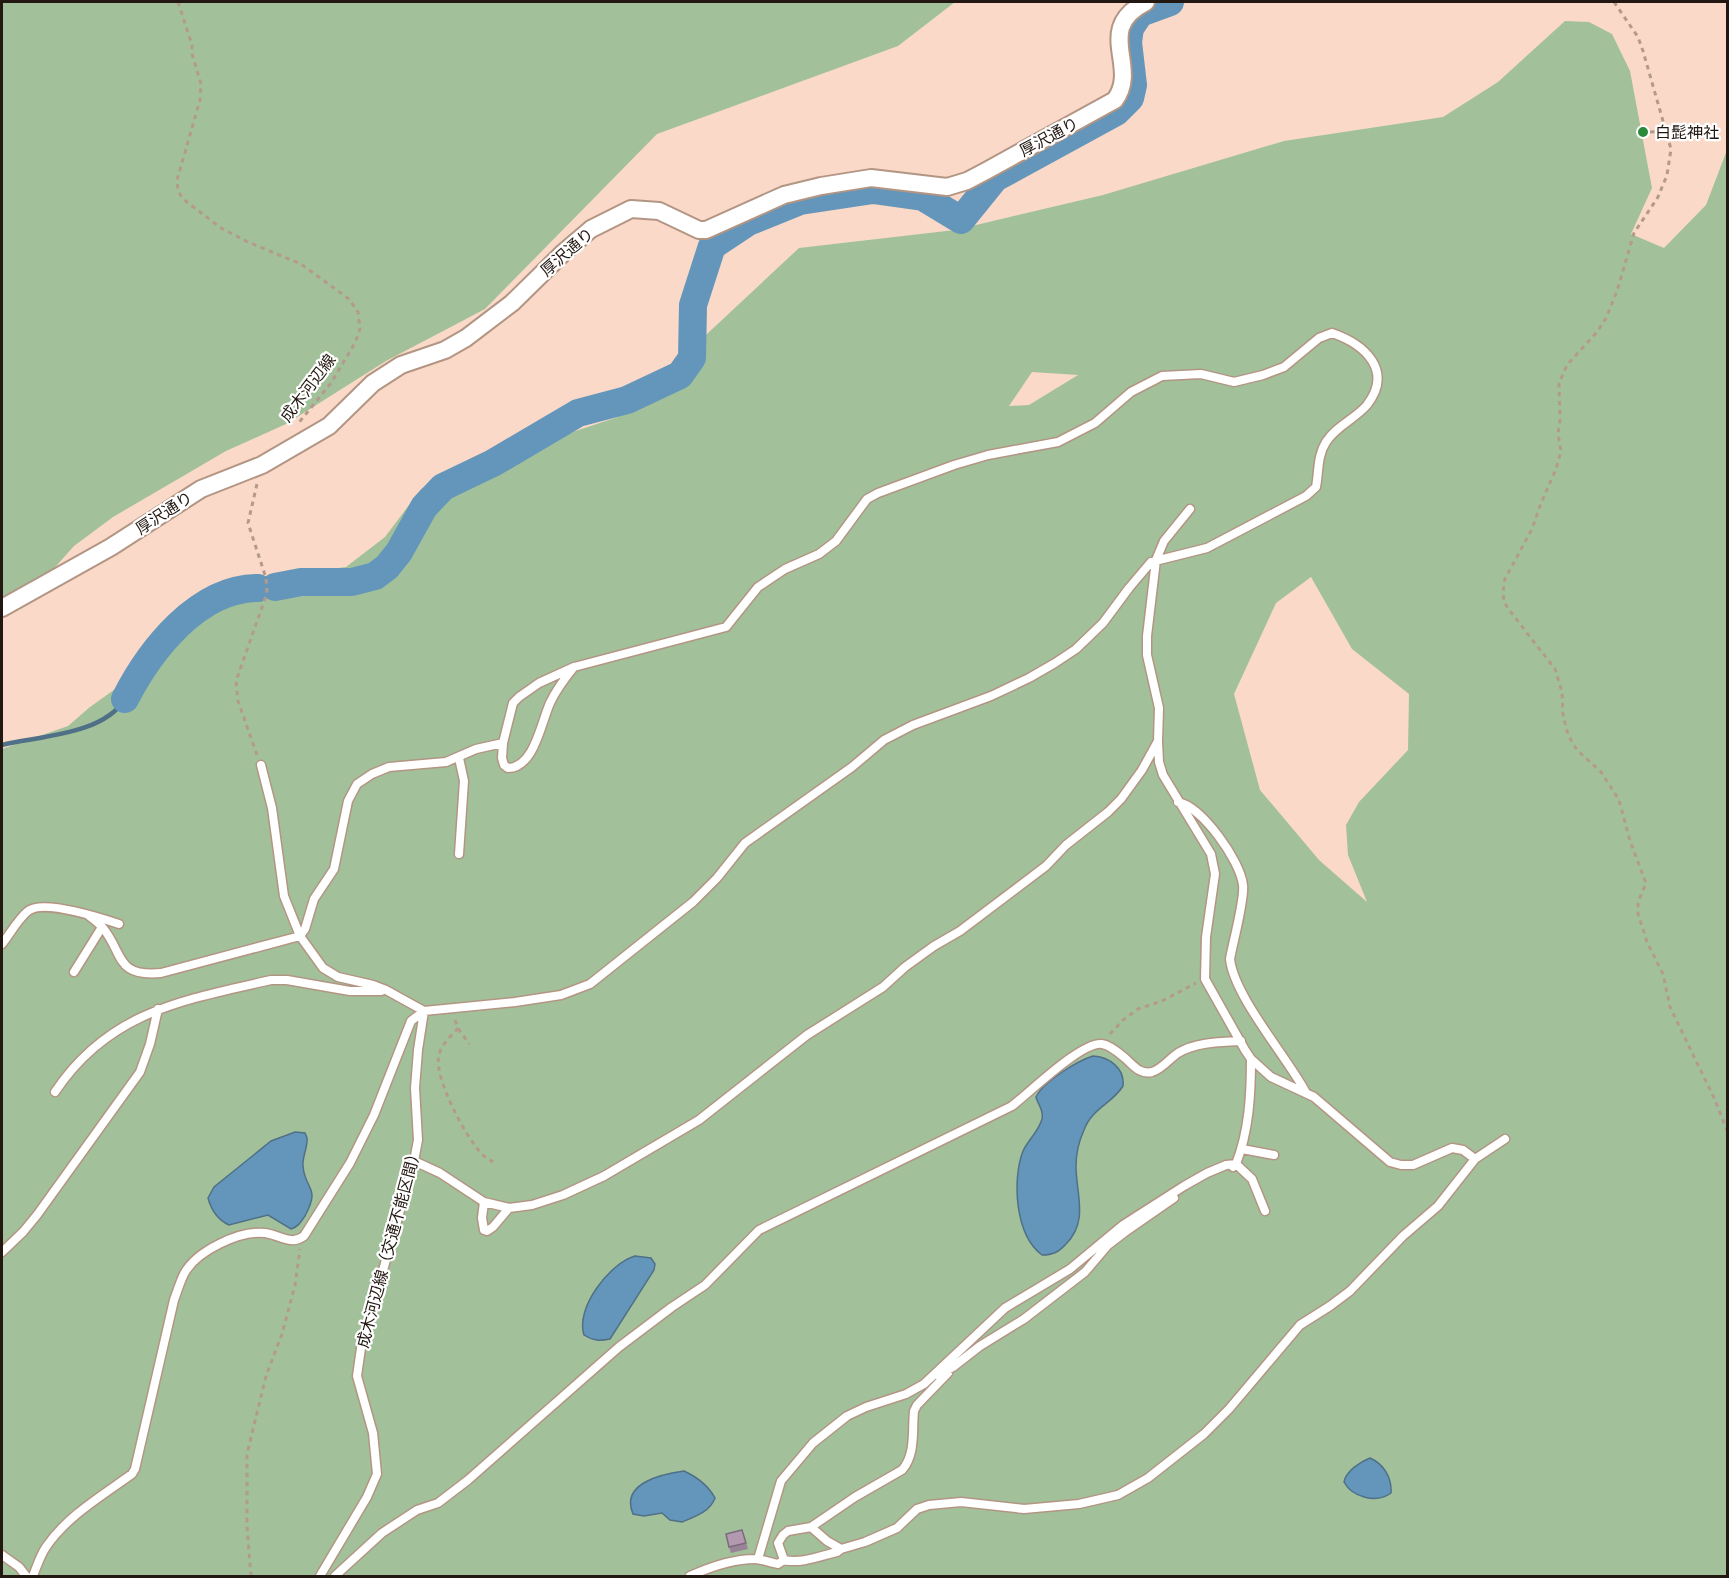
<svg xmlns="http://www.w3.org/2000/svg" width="1729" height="1578" font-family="'Space Grotesk','Noto Sans JP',sans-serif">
<rect width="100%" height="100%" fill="#fad9c8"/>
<path fill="#a2c19b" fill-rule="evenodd" d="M 2,2 L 955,2 L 898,46 L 657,134 L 485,309 L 386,361 L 286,424 L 226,451 L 113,517 L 74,546 L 49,574 L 2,597 Z
M 1565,21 L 1589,22 L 1612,34 L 1630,71 L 1652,188 L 1631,234 L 1664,248 L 1706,205 L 1727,150 L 1727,1576 L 2,1576 L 2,749 L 68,726 L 90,707 L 125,682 L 146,655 L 189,610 L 278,576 L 346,567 L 385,537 L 421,489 L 494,458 L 618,417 L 799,248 L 955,230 L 1103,195 L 1284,141 L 1443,117 L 1498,82 ZM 1032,372 L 1078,375 L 1029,405 L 1009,406 ZM 1311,577 L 1352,649 L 1409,694 L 1408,750 L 1359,802 L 1346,825 L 1348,855 L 1367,902 L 1319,860 L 1260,790 L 1234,694 L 1276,603 Z"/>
<path fill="#6396ba" stroke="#507087" stroke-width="1.5" d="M 1093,1056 C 1109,1057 1125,1068 1123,1086 C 1113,1103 1092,1108 1084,1130 C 1079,1141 1076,1153 1076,1166 C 1076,1194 1089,1221 1066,1244 C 1059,1252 1053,1255 1042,1255 C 1015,1235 1012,1180 1023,1151 C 1028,1140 1039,1131 1042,1119 C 1044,1110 1038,1105 1036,1097 C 1043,1082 1077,1061 1093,1056 Z
M 295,1132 L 305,1133 L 307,1138 C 308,1147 302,1157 303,1166 C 305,1191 321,1186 305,1216 C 301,1222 298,1227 291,1229 L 268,1215 L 229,1225 C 218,1220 211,1209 208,1198 L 214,1187 L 271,1141 Z
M 635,1256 L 651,1258 L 655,1264 L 654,1270 L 610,1339 C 600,1341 593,1341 584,1335 C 575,1308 610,1263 635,1256 Z
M 1370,1458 C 1384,1464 1392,1478 1391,1493 C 1376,1504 1352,1497 1344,1482 C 1346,1471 1360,1462 1370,1458 Z
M 684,1471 C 697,1477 708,1485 715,1498 C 710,1512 694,1517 682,1522 L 670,1520 L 662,1513 L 644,1516 L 633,1514 C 620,1483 662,1474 684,1471 Z"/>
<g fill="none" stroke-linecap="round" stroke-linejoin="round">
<path stroke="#507087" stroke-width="4.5" d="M 2,745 C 39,736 103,735 125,699"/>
<path stroke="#6396ba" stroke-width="28" d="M 275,587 L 301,582 L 352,582 L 375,576 L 387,567 L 399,552 L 424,507 L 443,487 L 493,463 L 578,413 L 627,400 L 680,375 L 692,358 L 693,305 L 712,246 L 748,222 L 800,201 L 873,190 L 923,197 L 961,220 L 995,178 L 1116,112 L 1130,98 L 1133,85 L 1128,42 L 1130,28 L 1140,13 L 1170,2
M 125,699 C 150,650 198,588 258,588"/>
<defs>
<path id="service" d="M 1158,742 L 1159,762 L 1163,775 L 1211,854 L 1215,874 L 1206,937 L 1205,979 L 1245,1050 L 1251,1059 L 1271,1077 L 1314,1097 L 1390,1162 L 1401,1165 L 1413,1165 L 1452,1148 L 1463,1150 L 1475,1159
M 261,765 L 272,808 L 284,896 L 300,936 L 323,968 L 338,977 L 373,985 L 386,990 L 424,1011 L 418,1050 L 415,1088 L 418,1140 L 414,1161 L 361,1348 L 357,1376 L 373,1433 L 377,1474 L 367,1497 L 320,1576
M 1178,802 C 1202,807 1240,860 1243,885 C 1245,899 1233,942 1230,959 C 1234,996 1286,1056 1305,1091
M 459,854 L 464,781 L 459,758
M 88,915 C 93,919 99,923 103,928 C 124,954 115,977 161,973 L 300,936 L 305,929 L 314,899 L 334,869 L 348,801 L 357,784 L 372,774 L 389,767 L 446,762 L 476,749 L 503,743
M 2,944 C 10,934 18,919 28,911 C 43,899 101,918 119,924
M 74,972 L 102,927
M 55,1092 C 109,1011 184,1000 271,980 L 287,980 L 350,991 L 381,991
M 1242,1149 L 1274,1155
M 414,1161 L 440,1173 L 484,1202 L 509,1208 L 532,1205 L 563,1195 L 604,1176 L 699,1120 L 807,1035 L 883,987 L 905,967 L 934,946 L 960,931 L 1046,866 L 1066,845 L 1108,812 L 1121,799 L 1142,770 L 1158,741 L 1159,708 L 1147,655 L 1147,636 L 1156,560 L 1164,541 L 1190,509
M 1233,1167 L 1236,1164 C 1249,1131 1251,1095 1251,1059
M 484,1202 L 482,1218 L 484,1230 L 487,1231 L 493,1227 L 509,1208
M 2,1252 L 23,1232 L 37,1215 L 140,1072 L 150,1044 L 158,1009
M 938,1375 L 953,1367 L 980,1346 L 1024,1319 L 1085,1272 L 1108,1245 L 1125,1232 L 1174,1198
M 811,1527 L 827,1541 L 841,1549 L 865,1542 L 897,1528 L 917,1509 L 929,1505 L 961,1502 L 1024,1509 L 1079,1504 L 1118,1495 L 1148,1478 L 1204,1434 L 1229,1409 L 1300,1325 L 1330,1306 L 1350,1291 L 1403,1236 L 1438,1206 L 1475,1159 L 1505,1139
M 841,1549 L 837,1552 C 820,1556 801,1564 784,1560 L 778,1543 L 783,1535 L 788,1531 L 811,1527 L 855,1497 L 902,1470 C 916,1455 912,1430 914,1411 L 917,1405 L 948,1373
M 2,1555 L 19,1567 L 26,1576
M 758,1559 L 781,1481 L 813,1443 L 847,1416 L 866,1407 L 906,1394 L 924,1384 L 1005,1308 L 1070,1269 L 1123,1225 L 1184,1186 L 1207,1173 L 1226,1165 L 1236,1164 L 1252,1179 L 1265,1211
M 33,1576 C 37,1566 40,1556 46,1547 C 67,1516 103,1495 132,1474 L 135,1469 L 174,1300 C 177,1292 180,1282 184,1274 C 196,1251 240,1230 265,1233 C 280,1235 291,1246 304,1236 L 350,1163 L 374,1115 L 411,1021 L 424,1011 L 515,1002 L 561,995 L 590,984 L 693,902 L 717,878 L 745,843 L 852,767 L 884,740 L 913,725 L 991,696 L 1029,678 L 1055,663 L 1076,649 L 1103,623 L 1129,588 L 1151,562 L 1207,548 L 1306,496 L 1316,487 C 1319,472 1317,456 1326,442 C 1336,426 1355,419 1367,405 C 1394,370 1364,344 1332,333 L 1319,338 L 1284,367 L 1263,375 L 1234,382 L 1201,374 L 1162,376 L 1131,392 L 1095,423 L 1058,442 L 988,455 L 954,465 L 878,493 L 867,499 L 836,541 L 819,554 L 785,569 L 758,587 L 726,627 L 574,667 L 539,683 L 519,697 L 513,703 L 503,743 L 502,758 L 504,765 L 508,768 C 534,768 541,723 550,703 C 556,690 565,678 574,667
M 335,1576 L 382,1533 L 417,1510 L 438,1503 L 468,1480 L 619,1347 L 672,1307 L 705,1285 L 759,1230 L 1012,1106 C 1029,1093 1082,1041 1102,1044 C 1110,1045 1119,1053 1125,1058 C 1133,1065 1140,1075 1152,1072 C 1162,1069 1169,1059 1178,1053 C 1196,1042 1220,1042 1241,1041
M 690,1576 C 710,1567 733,1559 755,1559 C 762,1559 771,1563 778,1564 L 784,1560"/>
<path id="minor" d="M 2,608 L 111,547 L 201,489 L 262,465 L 329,426 L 373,383 L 401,365 L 445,350 L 466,338 L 512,303 L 564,252 L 591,229 L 631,209 L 659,211 L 699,230 L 706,230 L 784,195 L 821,186 L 871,178 L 947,187 L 967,181 L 986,171 L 1115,100 C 1140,66 1093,29 1146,2"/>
</defs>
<use href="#service" stroke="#b39584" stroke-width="11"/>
<use href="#minor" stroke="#b39584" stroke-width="20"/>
<path stroke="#b39a8c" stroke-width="3" stroke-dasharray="4.5 4.5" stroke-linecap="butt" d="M 178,2 L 192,45 L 192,54 L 201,84 L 200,100 L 177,180 L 178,191 L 183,199 L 221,228 L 248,242 L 301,264 L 349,299 L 358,312 L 360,329 L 355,343 L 331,383 L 297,425
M 1614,2 L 1638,37 L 1643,51 L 1671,149 L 1667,175 L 1658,197 L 1634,233 L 1617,291 L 1606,318 L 1597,332 L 1567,365 L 1559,383 L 1560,420 L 1558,434 L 1561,451 L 1556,469 L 1541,503 L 1532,529 L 1505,579 L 1503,592 L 1504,602 L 1510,611 L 1555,669 L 1562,692 L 1563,715 L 1568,735 L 1577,750 L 1601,772 L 1619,800 L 1630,841 L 1646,883 L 1638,902 L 1638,914 L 1642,926 L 1647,942 L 1663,974 L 1670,1007 L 1715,1100 L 1728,1133
M 1650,132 L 1666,131
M 257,755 L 238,701 L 236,681 L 267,593 L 266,578 L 248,523 L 257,484
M 455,1020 L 458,1028 L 469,1044
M 458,1028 C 451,1036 441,1045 439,1055 C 433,1077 466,1137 481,1153 C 484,1157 489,1159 493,1162
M 1110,1034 L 1123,1020 L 1138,1009 L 1162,1001 L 1196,983
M 251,1576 L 247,1527 L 247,1454 L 266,1376 L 282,1334 L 295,1285 L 300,1249"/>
<use href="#service" stroke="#fff" stroke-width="8"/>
<use href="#minor" stroke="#fff" stroke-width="16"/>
</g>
<path fill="#998497" d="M 744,1536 L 748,1549 L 731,1553 L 729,1547 Z"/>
<path fill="#b299b0" stroke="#7d6b7b" stroke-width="1.5" d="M 742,1530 L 746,1543 L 729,1547 L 726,1534 Z"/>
<circle fill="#2a893b" stroke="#fff" stroke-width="2" cx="1643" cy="132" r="6"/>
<g text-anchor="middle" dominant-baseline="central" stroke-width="4.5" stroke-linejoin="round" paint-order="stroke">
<g font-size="16" fill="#231811" stroke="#fff" text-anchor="start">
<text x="1655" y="132">白髭神社</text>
</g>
<g font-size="16" fill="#231811" stroke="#fff">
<text transform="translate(1049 137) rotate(-28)">厚沢通り</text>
<text transform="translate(567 252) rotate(-41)">厚沢通り</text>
<text transform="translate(308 388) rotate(-53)">成木河辺線</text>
<text transform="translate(164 513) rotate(-33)">厚沢通り</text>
<text transform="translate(389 1247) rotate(-75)">成木河辺線（交通不能区間）</text>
</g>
</g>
<rect width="1729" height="1578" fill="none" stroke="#231811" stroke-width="6"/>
</svg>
